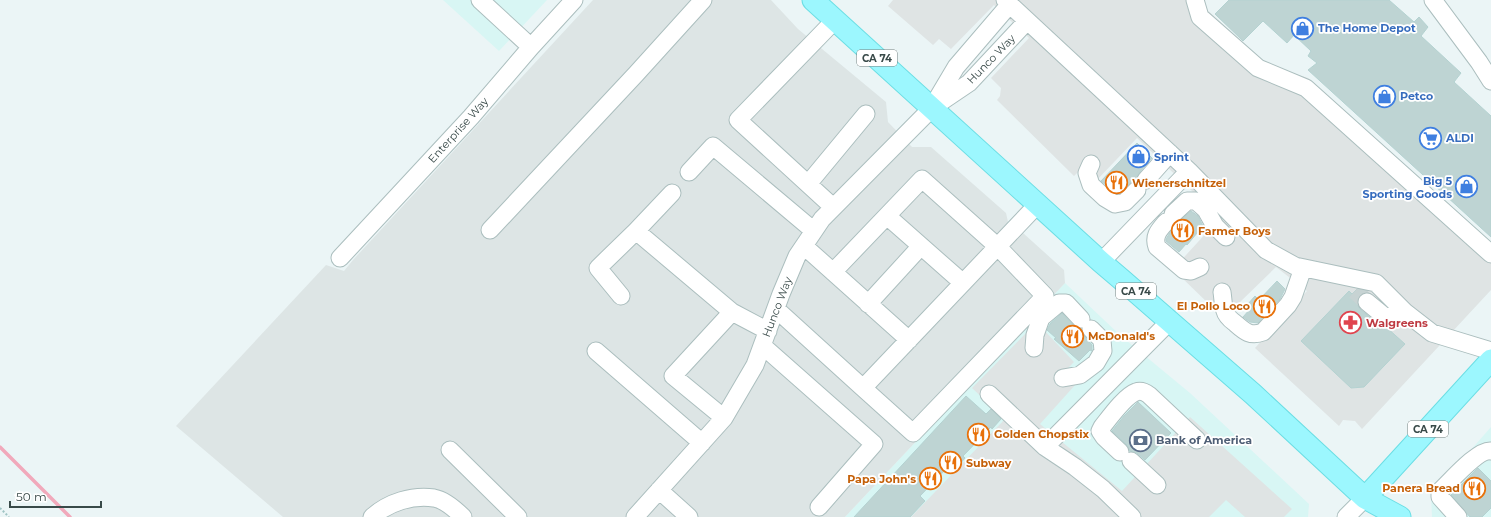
<svg xmlns="http://www.w3.org/2000/svg" width="1491" height="517" font-family="Montserrat,sans-serif">
<rect width="100%" height="100%" fill="#ebf5f6"/>
<path fill="#d8f6f4" d="M 443,0 L 547,0 L 499,51 Z
M 1065,283 L 1121,336 L 1190,393 L 1309,504 L 1308,517 L 845,517 Z
M 1491,427 L 1491,517 L 1432,517 L 1431,495 Z"/>
<path fill="#dde5e5" d="M 593,0 L 771,0 L 798,29 L 886,102 L 888,122 L 912,147 L 931,147 L 1006,213 L 1008,222 L 1023,233 L 1064,270 L 1065,283 L 845,517 L 283,517 L 176,426 L 326,265 L 344,271 L 353,260 Z"/>
<path fill="#dfe4e4" d="M 893,0 L 1202,0 L 1205,8 L 1268,65 L 1308,78 L 1491,242 L 1491,290 L 1362,429 L 1355,421 L 1343,420 L 1339,426 L 1255,348 L 1307,291 L 1276,267 L 1238,304 L 1220,297 L 1211,306 L 1180,276 L 1175,267 L 1220,218 L 1137,138 L 1096,181 L 1081,169 L 1074,176 L 997,100 L 1000,96 L 1001,88 L 991,78 L 1029,38 L 994,5 L 951,49 L 939,39 L 933,45 L 888,6 Z
M 1043,329 L 1074,362 L 1067,369 L 1076,384 L 1040,424 L 1122,491 L 1190,417 L 1292,509 L 1284,517 L 1245,517 L 1226,500 L 1209,517 L 911,517 L 1005,419 L 972,388 L 1026,333 Z"/>
<g fill="none" stroke-linecap="round" stroke-linejoin="round">
<path stroke="#f1a9bb" stroke-width="3.5" d="M 0,447 L 70,517"/>
</g>
<path fill="#bed4d3" stroke="#b4d2d1" d="M 1229,0 L 1389,0 L 1414,22 L 1419,17 L 1428,27 L 1421,36 L 1461,73 L 1454,82 L 1491,116 L 1491,237 L 1308,70 L 1317,63 L 1308,56 L 1311,51 L 1294,35 L 1287,43 L 1263,21 L 1243,41 L 1215,14 Z
M 1137,143 L 1152,158 L 1139,173 L 1136,180 L 1130,183 L 1120,193 L 1117,193 L 1101,181 Z
M 1191,211 L 1198,216 L 1203,226 L 1187,245 L 1186,244 L 1179,252 L 1166,241 L 1166,239 L 1176,223 Z
M 1277,281 L 1285,289 L 1280,299 L 1258,323 L 1250,322 L 1243,317 L 1251,308 L 1247,305 L 1255,296 L 1259,300 Z
M 1357,289 L 1362,290 L 1364,292 L 1360,295 L 1357,300 L 1358,305 L 1360,309 L 1378,324 L 1386,327 L 1405,344 L 1364,387 L 1351,388 L 1301,341 L 1349,291 L 1352,294 Z
M 1062,313 L 1074,326 L 1081,329 L 1084,336 L 1092,345 L 1092,351 L 1090,350 L 1079,361 L 1054,339 L 1056,338 L 1047,330 L 1050,324 Z
M 966,396 L 986,414 L 991,409 L 1001,419 L 992,429 L 991,427 L 963,456 L 965,458 L 952,473 L 947,468 L 920,496 L 925,501 L 910,517 L 854,517 Z
M 1138,402 L 1171,433 L 1145,460 L 1137,453 L 1130,451 L 1127,445 L 1112,431 L 1124,416 Z
M 1478,468 L 1491,481 L 1491,508 L 1482,517 L 1470,517 L 1451,495 Z"/>
<g fill="none" stroke-linecap="round" stroke-linejoin="round">
<path stroke="#c7d3d3" stroke-width="17" stroke-dasharray="17 8" stroke-linecap="butt" d="M 1355,291 L 1367,302"/>
<defs>
<path id="minor" d="M 480,0 L 531,47
M 1005,0 L 1189,171 L 1266,250 L 1295,266 L 1376,283 L 1405,312 L 1432,333 L 1491,351
M 1195,0 L 1200,17 L 1258,68 L 1306,88 L 1491,254
M 1433,0 L 1479,62 L 1491,81
M 934,104 L 956,67 L 1010,4
M 1091,164 L 1087,173 L 1091,185 L 1105,198 L 1115,204 L 1125,202 L 1137,190
M 689,172 L 713,146 L 814,231
M 1146,180 L 1170,153
M 808,184 L 866,114
M 833,207 L 738,120 L 835,20
M 1173,214 L 1187,201 L 1196,201 L 1206,210 L 1215,226 L 1226,237
M 887,216 L 963,283
M 1166,222 C 1159,230 1153,236 1157,247 L 1184,270 L 1191,271 L 1200,267
M 490,230 L 636,74 L 703,0
M 636,231 L 672,193
M 804,246 L 909,340
M 340,258 L 471,117 L 531,47 L 574,0
M 1101,262 L 1189,171
M 833,272 L 922,179 L 998,247 L 1045,296 L 913,433 L 863,388
M 1222,292 C 1223,298 1223,306 1225,311 C 1226,316 1231,320 1235,323 C 1244,331 1250,337 1263,332 L 1288,305 L 1293,297 L 1303,268
M 621,296 L 598,268 L 636,231 L 732,312 L 768,331
M 1367,302 L 1384,316 L 1396,318 L 1405,312
M 868,304 L 921,246
M 776,309 L 863,388 L 1037,205
M 763,346 L 874,444 L 819,507
M 1034,348 L 1035,335 L 1041,318 L 1059,303 L 1066,303 L 1081,319
M 596,351 L 702,443
M 1063,378 L 1080,375 L 1096,363 L 1103,351 L 1102,340 L 1091,329
M 989,394 L 1045,447 L 1075,467 L 1103,489 L 1132,517
M 724,418 L 673,376 L 732,312
M 1045,447 L 1170,321
M 450,450 L 518,517
M 1120,452 L 1104,437 L 1100,431 L 1102,427 C 1110,417 1125,396 1136,392 C 1141,390 1145,392 1149,395 L 1197,440
M 1131,461 L 1157,485
M 659,490 L 689,517
M 372,517 C 389,502 412,495 434,498 C 445,500 455,509 463,517
M 635,517 L 724,418 L 755,365 L 781,294 L 797,256 L 822,219 L 932,108 L 969,83 L 1027,21
M 1346,517 L 1365,498
M 1458,517 L 1440,497 L 1440,491 C 1450,482 1478,449 1491,451"/>
<path id="major" d="M 813,0 L 1101,262 L 1121,279 L 1253,394 L 1365,498 L 1400,517
M 1365,498 L 1491,360"/>
</defs>
<use href="#minor" stroke="#abbebe" stroke-width="19"/>
<use href="#major" stroke="#6bdee4" stroke-width="23"/>
<path stroke="#9fc3c3" stroke-width="2" stroke-dasharray="2 2" stroke-linecap="butt" d="M 0,508 L 9,517"/>
<use href="#minor" stroke="#fff" stroke-width="17"/>
<use href="#major" stroke="#9cf7fe" stroke-width="21"/>
</g>
<defs>
<symbol id="shop-ring" viewBox="-11 -11 22 22"><circle r="9.5" fill="#fff" stroke="#3f7fe0" stroke-width="1.5"/><path d="M-5-2.5h2.3a2.7 3.5 0 0 1 5.4 0H5L5.5 6h-11ZM-1.5-2.5h3a1.5 2.3 0 0 0-3 0Z" fill="#3f7fe0"/></symbol>
<symbol id="supermarket-ring" viewBox="-11 -11 22 22"><circle r="9.5" fill="#fff" stroke="#3f7fe0" stroke-width="1.5"/><path d="M-6-5.5h2.5l.6 2H6L4.5 2H-2.5L-4.4-4H-6ZM-1.5 3.2a1.3 1.3 0 1 0 .1 0ZM3 3.2a1.3 1.3 0 1 0 .1 0Z" fill="#3f7fe0"/></symbol>
<symbol id="restaurant-ring" viewBox="-11 -11 22 22"><circle r="9.5" fill="#fff" stroke="#e8710a" stroke-width="1.5"/><path d="M-5-6h1v4h1v-4h1v4h1v-4h1v5L-1.5 .5V6h-2V.5L-5-1ZM5-6V6H3V1.5H1.5Q1.5-4 5-6Z" fill="#e8710a"/></symbol>
<symbol id="pharmacy-ring" viewBox="-11 -11 22 22"><circle r="9.5" fill="#fff" stroke="#e0444e" stroke-width="1.5"/><path d="M-2-6h4v4h4v4h-4v4h-4v-4h-4v-4h4Z" fill="#e0444e"/></symbol>
<symbol id="bank-ring" viewBox="-11 -11 22 22"><circle r="9.5" fill="#fff" stroke="#5c6f8a" stroke-width="1.5"/><path d="M-6-4H6V4H-6ZM0-2.3a2.3 2.3 0 1 0 0 4.6a2.3 2.3 0 1 0 0-4.6Z" fill="#5c6f8a"/></symbol>
</defs>
<g fill-rule="evenodd">
<use href="#shop-ring" x="1290" y="16" width="25" height="25"/>
<use href="#shop-ring" x="1372" y="84" width="25" height="25"/>
<use href="#supermarket-ring" x="1418" y="126" width="25" height="25"/>
<use href="#shop-ring" x="1126" y="144" width="25" height="25"/>
<use href="#restaurant-ring" x="1104" y="170" width="25" height="25"/>
<use href="#shop-ring" x="1454" y="174" width="25" height="25"/>
<use href="#restaurant-ring" x="1170" y="218" width="25" height="25"/>
<use href="#restaurant-ring" x="1252" y="294" width="25" height="25"/>
<use href="#pharmacy-ring" x="1338" y="310" width="25" height="25"/>
<use href="#restaurant-ring" x="1060" y="324" width="25" height="25"/>
<use href="#restaurant-ring" x="966" y="422" width="25" height="25"/>
<use href="#bank-ring" x="1128" y="428" width="25" height="25"/>
<use href="#restaurant-ring" x="938" y="450" width="25" height="25"/>
<use href="#restaurant-ring" x="918" y="466" width="25" height="25"/>
<use href="#restaurant-ring" x="1462" y="476" width="25" height="25"/>
</g>
<g text-anchor="middle" dominant-baseline="central" stroke-width="3.5" stroke-linejoin="round" paint-order="stroke">
<g fill="#fff" stroke="#748080" stroke-width="1">
<rect x="857" y="50" width="40" height="16" rx="3"/>
<rect x="1116" y="283" width="40" height="16" rx="3"/>
<rect x="1408" y="421" width="40" height="16" rx="3"/>
</g>
<g font-size="10" font-weight="bold" fill="#394a49">
<text x="877" y="58">CA 74</text>
<text x="1136" y="291">CA 74</text>
<text x="1428" y="429">CA 74</text>
</g>
<g font-size="11" font-weight="bold" fill="#366cbe" stroke="#fff" text-anchor="start">
<text x="1318" y="28">The Home Depot</text>
<text x="1400" y="96">Petco</text>
<text x="1446" y="138">ALDI</text>
<text x="1154" y="157">Sprint</text>
<text x="1452" y="181" text-anchor="end">Big 5<tspan x="1452" dy="13">Sporting Goods</tspan></text>
</g>
<g font-size="11" fill="#394a49" stroke="#fff">
<text transform="translate(991 59) rotate(-46)">Hunco Way</text>
<text transform="translate(458 130) rotate(-48)">Enterprise Way</text>
<text transform="translate(777 307) rotate(-69)">Hunco Way</text>
</g>
<g font-size="11" font-weight="bold" fill="#c56008" stroke="#fff" text-anchor="start">
<text x="1132" y="183">Wienerschnitzel</text>
<text x="1198" y="231">Farmer Boys</text>
<text x="1250" y="306" text-anchor="end">El Pollo Loco</text>
<text x="1088" y="336">McDonald's</text>
<text x="994" y="434">Golden Chopstix</text>
<text x="966" y="463">Subway</text>
<text x="916" y="479" text-anchor="end">Papa John's</text>
<text x="1460" y="488" text-anchor="end">Panera Bread</text>
</g>
<g font-size="11" font-weight="bold" fill="#be3a42" stroke="#fff" text-anchor="start">
<text x="1366" y="323">Walgreens</text>
</g>
<g font-size="11" font-weight="bold" fill="#4e5e75" stroke="#fff" text-anchor="start">
<text x="1156" y="440">Bank of America</text>
</g>
</g>
<path d="M10 501v6h91v-6" fill="none" stroke="#394a49" stroke-width="2"/>
<text x="16" y="501" font-size="12" fill="#394a49" stroke="#ffffff" stroke-width="3" paint-order="stroke">50 m</text>
</svg>
